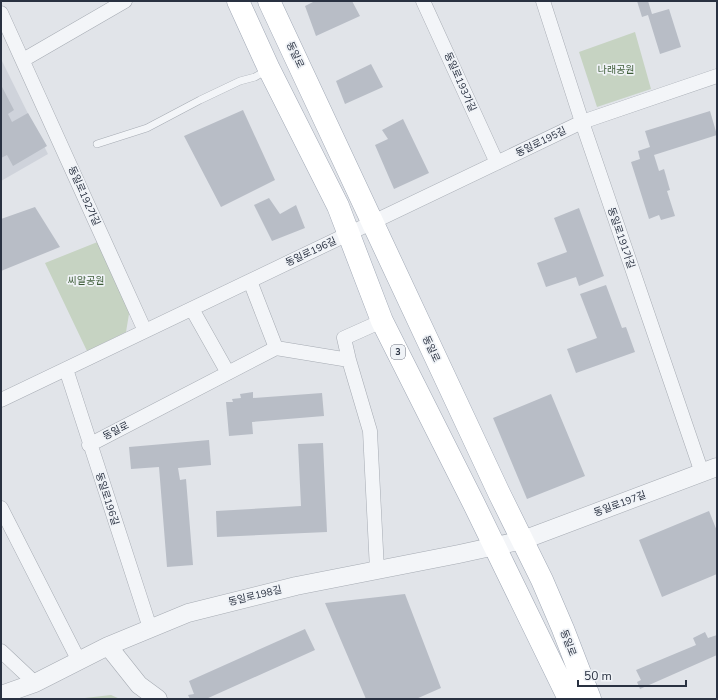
<svg xmlns="http://www.w3.org/2000/svg" width="718" height="700" font-family="'Nunito Sans','Noto Sans KR',sans-serif">
<rect width="100%" height="100%" fill="#e1e4e9"/>
<path fill="#cfd3db" d="M 1,59 L 48,154 L 1,181 Z"/>
<path fill="#c6d3c2" d="M 635,32 L 651,89 L 597,107 L 579,52 Z
M 100,241 L 130,308 L 126,332 L 87,351 L 45,263 Z
M 111,695 L 120,699 L 76,699 Z"/>
<path fill="#b8bdc6" d="M 315,1 L 352,1 L 360,16 L 316,36 L 305,6 Z
M 637,1 L 648,1 L 652,14 L 669,9 L 681,47 L 660,54 L 648,15 L 642,17 Z
M 371,64 L 383,87 L 345,104 L 336,81 Z
M 1,85 L 14,110 L 8,114 L 12,122 L 28,113 L 47,146 L 13,166 L 7,155 L 1,158 Z
M 243,110 L 275,180 L 221,207 L 184,136 Z
M 710,111 L 717,135 L 654,155 L 659,171 L 664,169 L 670,190 L 667,191 L 675,216 L 661,220 L 659,215 L 649,219 L 631,162 L 640,159 L 638,151 L 650,147 L 645,131 Z
M 403,119 L 429,173 L 394,189 L 375,145 L 388,139 L 382,130 Z
M 269,198 L 280,214 L 296,205 L 305,228 L 272,241 L 254,205 Z
M 35,207 L 60,247 L 1,271 L 1,219 Z
M 579,208 L 604,276 L 579,286 L 576,277 L 546,287 L 537,263 L 567,252 L 554,218 Z
M 606,285 L 622,328 L 626,327 L 635,352 L 576,373 L 567,349 L 597,338 L 580,294 Z
M 253,392 L 253,398 L 322,393 L 324,416 L 252,422 L 253,434 L 229,436 L 226,402 L 233,402 L 232,399 L 241,398 L 240,394 Z
M 551,394 L 585,476 L 527,499 L 493,418 Z
M 209,440 L 211,465 L 178,468 L 180,480 L 186,479 L 193,565 L 167,567 L 159,467 L 131,469 L 129,447 Z
M 323,443 L 327,532 L 217,537 L 216,511 L 301,506 L 298,444 Z
M 709,511 L 717,531 L 717,574 L 662,597 L 639,540 Z
M 405,594 L 441,688 L 416,699 L 366,699 L 325,603 Z
M 305,629 L 315,650 L 206,699 L 190,699 L 188,695 L 194,694 L 189,681 Z
M 705,632 L 708,638 L 717,635 L 717,655 L 640,689 L 637,682 L 641,680 L 636,670 L 696,645 L 693,638 Z"/>
<g fill="none" stroke-linecap="round" stroke-linejoin="round">
<defs>
<path id="service" d="M 97,144 L 147,128 L 200,100 L 240,81 L 255,77 L 267,70"/>
<path id="minor" d="M 423,1 L 497,163
M 543,1 L 582,122 L 702,473
M 1,13 L 145,331
M 23,60 L 125,1
M 250,281 L 276,348
M 192,309 L 228,373
M 349,360 L 344,338 L 382,321
M 66,369 L 150,628
M 1,400 L 582,122 L 717,76
M 89,445 L 276,348 L 349,360 L 370,431 L 377,570
M 1,508 L 79,661
M 1,651 L 35,683"/>
<path id="tertiary" d="M 108,646 L 139,685 L 158,699
M 1,695 L 35,683 L 108,646 L 188,613 L 296,586 L 459,554 L 523,540 L 717,467"/>
<path id="primary" d="M 238,1 L 269,69 L 338,206 L 382,321 L 474,504 L 569,699
M 269,1 L 499,493 L 542,580 L 563,629 L 590,699"/>
</defs>
<use href="#service" stroke="#a6abb3" stroke-width="8"/>
<use href="#minor" stroke="#a6abb3" stroke-width="15"/>
<use href="#tertiary" stroke="#a6abb3" stroke-width="19"/>
<use href="#primary" stroke="#a0a8b5" stroke-width="23"/>
<use href="#service" stroke="#f3f5f8" stroke-width="7"/>
<use href="#minor" stroke="#f3f5f8" stroke-width="14"/>
<use href="#tertiary" stroke="#f3f5f8" stroke-width="18"/>
<use href="#primary" stroke="#fff" stroke-width="22"/>
</g>
<g text-anchor="middle" dominant-baseline="central" stroke-width="3.5" stroke-linejoin="round" paint-order="stroke">
<rect fill="#f0f3f7" stroke="#656b78" stroke-width="1" x="391" y="345" width="14" height="14" rx="3"/>
<g font-size="9" font-weight="bold" fill="#293141">
<text x="398" y="352">3</text>
</g>
<g font-size="10" fill="#293141" stroke="#f0f3f7">
<text transform="translate(295 55) rotate(65)">동일로</text>
<text transform="translate(460 82) rotate(66)">동일로193가길</text>
<text transform="translate(541 142) rotate(-26)">동일로195길</text>
<text transform="translate(84 196) rotate(66)">동일로192가길</text>
<text transform="translate(621 238) rotate(71)">동일로191가길</text>
<text transform="translate(311 252) rotate(-25)">동일로196길</text>
<text transform="translate(431 349) rotate(65)">동일로</text>
<text transform="translate(116 431) rotate(-27)">동일로</text>
<text transform="translate(107 499) rotate(72)">동일로196길</text>
<text transform="translate(620 504) rotate(-20)">동일로197길</text>
<text transform="translate(255 596) rotate(-14)">동일로198길</text>
<text transform="translate(568 643) rotate(69)">동일로</text>
</g>
<g font-size="10" fill="#3d5c37" stroke="#f0f3f7">
<text x="616" y="70">나래공원</text>
<text x="86" y="281">씨알공원</text>
</g>
</g>
<rect width="718" height="700" fill="none" stroke="#293141" stroke-width="4"/>
<path d="M578 680v6h108v-6" fill="none" stroke="#293141" stroke-width="2"/>
<text x="584" y="680" font-size="12" fill="#293141" stroke="#f0f3f7" stroke-width="3" paint-order="stroke">50 m</text>
</svg>
